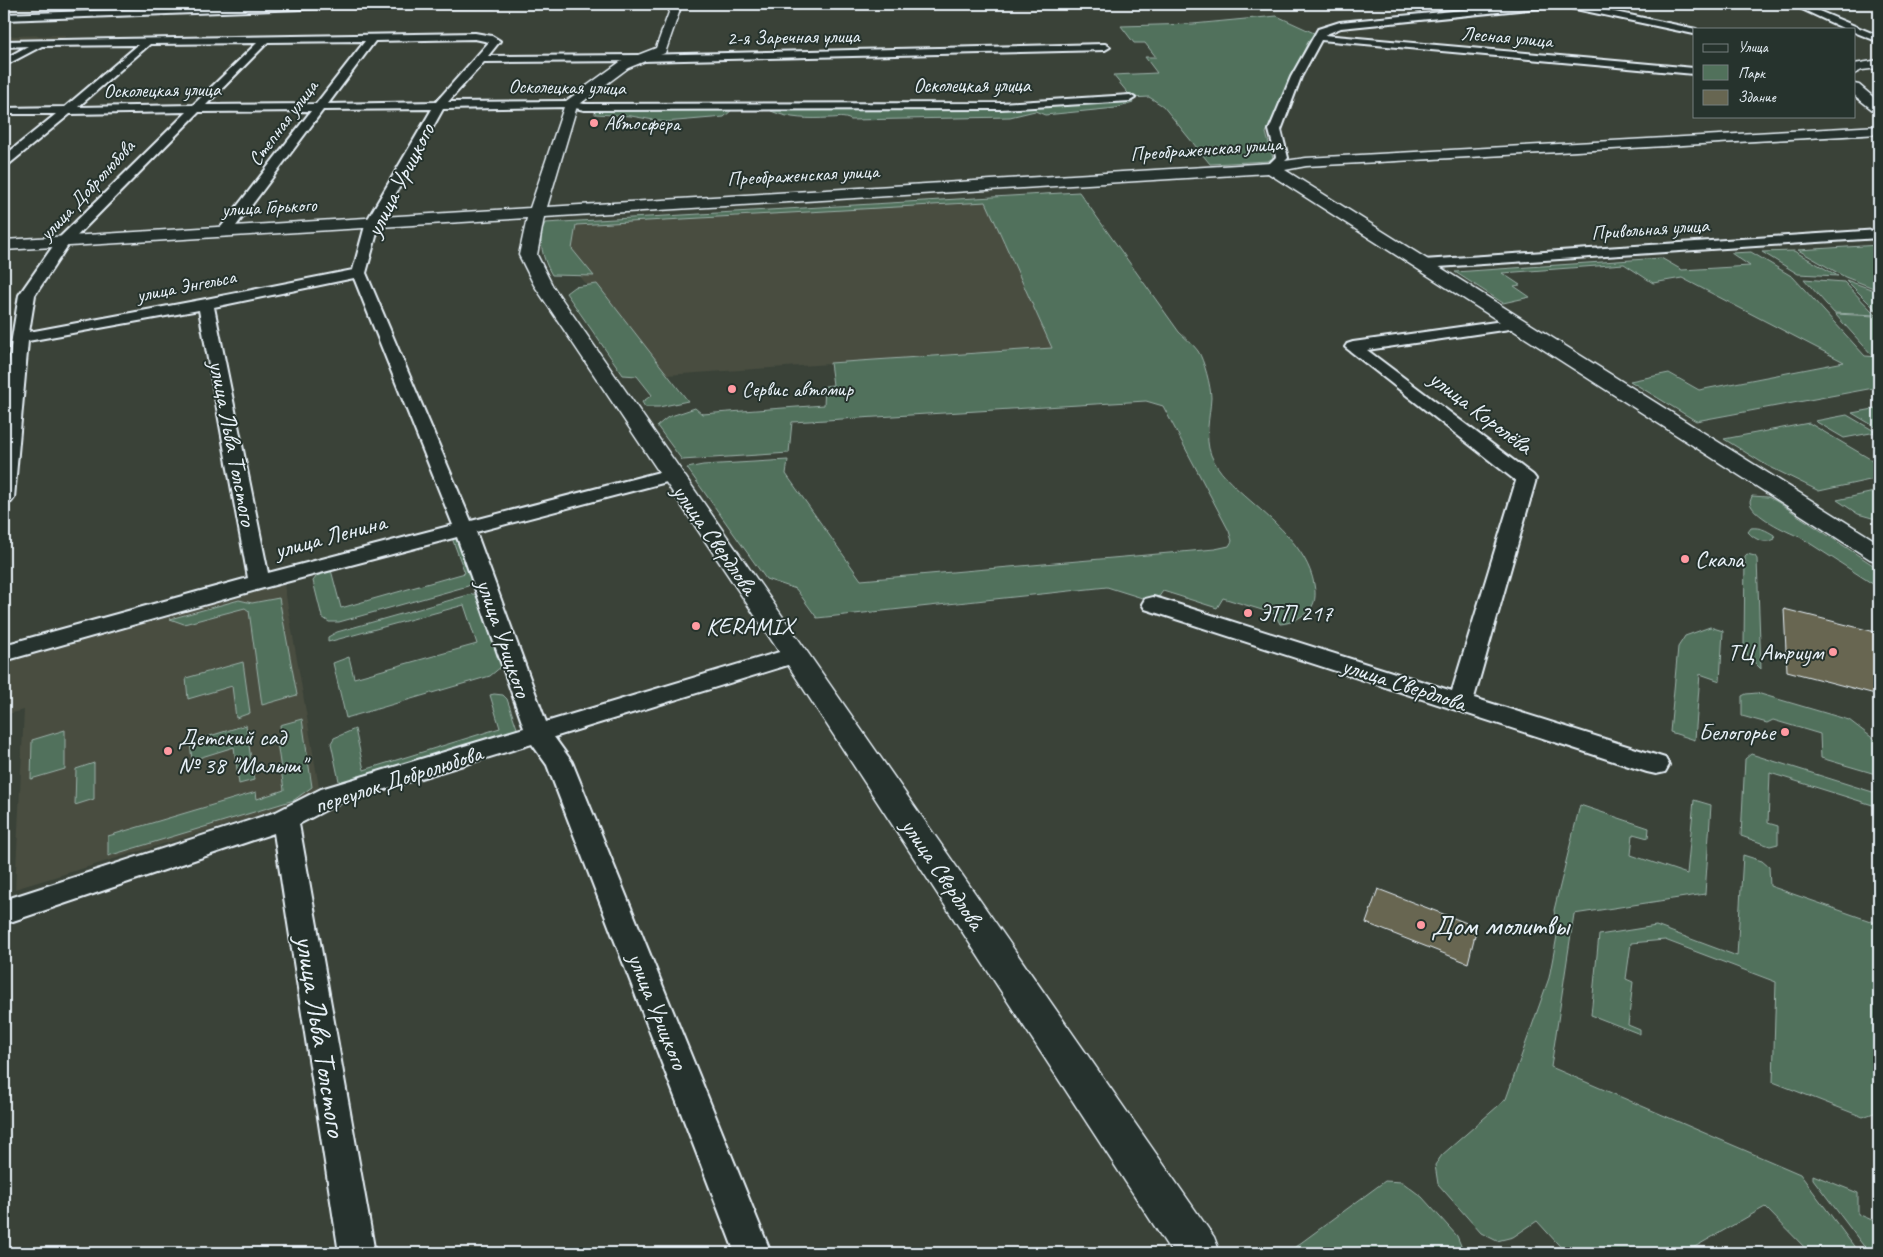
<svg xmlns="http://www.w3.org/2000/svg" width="1883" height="1257" font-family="Caveat,sans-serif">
<rect width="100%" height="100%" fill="#3a4238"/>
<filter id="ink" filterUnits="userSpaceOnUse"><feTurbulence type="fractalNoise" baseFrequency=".02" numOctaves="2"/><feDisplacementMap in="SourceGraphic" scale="10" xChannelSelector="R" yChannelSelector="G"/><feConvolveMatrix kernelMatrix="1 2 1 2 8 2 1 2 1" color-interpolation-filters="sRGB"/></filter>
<g filter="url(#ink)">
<path fill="#484d40" d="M 68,35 L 58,41 L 4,42 L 4,36 Z
M 987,198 L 1055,349 L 667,375 L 656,373 L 561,252 L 566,222 Z
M 284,584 L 319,787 L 298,803 L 15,889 L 24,710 L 4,715 L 4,659 Z"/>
<path fill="#51715b" stroke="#9cb1aa" d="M 1277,16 L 1314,33 L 1308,42 L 1266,133 L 1273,158 L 1268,161 L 1210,164 L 1163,106 L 1149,97 L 1132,98 L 1113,75 L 1157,73 L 1145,57 L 1156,57 L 1145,43 L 1134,43 L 1121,26 L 1193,24 Z
M 1131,99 L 1133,103 L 1116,108 L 1045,115 L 1035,111 L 1010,117 L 851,120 C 843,116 838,118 829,118 C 809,119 789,119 771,111 L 781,108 L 908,107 Z
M 602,109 L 717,109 L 732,110 L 724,117 L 665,122 L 631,116 L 595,114 L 595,111 Z
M 1879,132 L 1879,135 L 1302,167 L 1299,164 Z
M 1079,192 L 1179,332 C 1185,338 1193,344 1198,351 C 1204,360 1211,387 1211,398 C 1210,417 1204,437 1211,455 C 1218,472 1232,484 1245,496 C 1272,520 1307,547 1314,584 C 1316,595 1316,605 1307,612 C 1298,619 1292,623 1280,624 L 1275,614 L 1223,598 L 1217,608 L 1163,591 L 1155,602 L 1107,587 L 817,618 L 796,589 L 766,579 L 687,468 L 703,465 L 788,460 L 786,474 L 861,580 L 1215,549 L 1229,546 L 1232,541 L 1229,531 L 1163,406 L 1146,401 L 792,422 L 789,453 L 682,460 L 657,426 L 668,417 L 695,408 L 702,414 L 824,405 L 825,386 L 833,385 L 830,363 L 1052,348 L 986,202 L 576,225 L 572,249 L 594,276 L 552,275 C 543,260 537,239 545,223 Z
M 1879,245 L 1879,290 L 1845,277 L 1798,250 Z
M 1794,251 L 1838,276 L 1798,274 L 1762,252 Z
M 1751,252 L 1793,277 L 1865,356 L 1879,357 L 1879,387 L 1696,421 L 1630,381 L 1669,373 L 1699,390 L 1844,362 L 1682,278 L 1653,283 L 1624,264 L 1502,273 L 1520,285 L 1514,286 L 1530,297 L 1503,303 L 1455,272 L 1661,258 L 1682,270 L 1750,266 L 1731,253 Z
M 1804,279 L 1844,282 L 1876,315 L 1834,313 Z
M 1846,280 L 1879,292 L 1879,313 Z
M 597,284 L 688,401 L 659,407 L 645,407 L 642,402 L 652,395 L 637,376 L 623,375 L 566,293 L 574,287 Z
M 1835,314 L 1875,316 L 1879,321 L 1879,355 L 1872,355 Z
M 1879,408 L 1879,429 L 1852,413 Z
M 1847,415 L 1876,432 L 1844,438 L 1815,421 Z
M 1809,423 L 1877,463 L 1879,466 L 1879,478 L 1819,491 L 1766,465 L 1724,439 Z
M 1879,491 L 1879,520 L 1858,514 L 1837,500 Z
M 1752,496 L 1768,497 L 1776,501 L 1879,569 L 1879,588 L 1800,537 C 1787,532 1751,515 1750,502 Z
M 1751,528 C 1760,527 1766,530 1774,535 L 1775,539 C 1765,544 1755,540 1748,532 Z
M 456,537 L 474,581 L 468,586 L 339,622 L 329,622 L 322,617 L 313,581 L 319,573 L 331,570 L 341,608 L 465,573 L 452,538 Z
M 1747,554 L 1755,556 L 1757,559 L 1761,669 L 1748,656 L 1744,645 L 1745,556 Z
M 472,594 L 481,595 L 502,666 L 490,676 L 346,718 L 333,663 L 349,657 L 354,678 L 477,644 L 464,605 L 328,642 L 328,637 L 337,632 Z
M 279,598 L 297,695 L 262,705 L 249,611 L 245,608 L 184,624 L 170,619 L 239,600 L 252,603 Z
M 1710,627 L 1723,631 L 1720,681 L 1700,674 L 1695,740 L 1670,732 L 1678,647 L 1685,636 Z
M 243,662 L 250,713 L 236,718 L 232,686 L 188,699 L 186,678 Z
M 1757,693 L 1849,720 L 1879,743 L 1879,775 L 1821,758 L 1820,734 L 1773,720 L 1767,723 L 1742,716 L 1742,696 L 1746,694 Z
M 494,694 L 503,695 L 507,699 L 518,731 L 344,785 L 339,781 L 331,743 L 334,738 L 355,729 L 364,770 L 500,728 L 490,695 Z
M 302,719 L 312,787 L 294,800 L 108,856 L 108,836 L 256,792 L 257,799 L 284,790 L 277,742 L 282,740 L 280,725 Z
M 246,725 L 254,780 L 239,784 L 234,747 L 192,760 L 190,742 Z
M 65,730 L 65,769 L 31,779 L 32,740 Z
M 1751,754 L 1879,794 L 1879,807 L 1770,773 L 1768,823 L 1778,826 L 1778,844 L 1770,846 L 1741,836 L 1745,759 Z
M 94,763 L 94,799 L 75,805 L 76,769 Z
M 1694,800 L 1711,805 L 1705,894 L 1574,914 L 1551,1067 L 1800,1174 L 1859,1253 L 1810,1253 L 1765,1207 L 1684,1253 L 1566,1253 L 1537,1221 L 1513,1237 L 1497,1241 L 1481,1233 L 1438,1184 L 1435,1165 L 1442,1155 L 1506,1099 L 1549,978 L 1557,936 L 1554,910 L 1580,805 L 1649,828 L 1648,838 L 1633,834 L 1631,855 L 1687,874 Z
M 1743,855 L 1762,861 L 1769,867 L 1770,886 L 1879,924 L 1879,1111 L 1863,1117 L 1773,1082 L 1776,982 L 1665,940 L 1631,943 L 1626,979 L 1633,982 L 1628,1025 L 1640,1030 L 1640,1034 L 1591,1015 L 1599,935 L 1656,926 L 1737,956 Z
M 1813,1175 L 1858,1193 L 1858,1214 L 1879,1223 L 1879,1253 L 1869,1253 L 1813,1179 Z
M 1385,1181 L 1402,1182 L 1422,1197 L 1457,1236 L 1464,1253 L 1287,1253 Z"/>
<path fill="#676651" stroke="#e8f1f8" d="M 1784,609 L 1879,633 L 1879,695 L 1787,671 Z
M 1378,889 L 1477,927 L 1468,963 L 1366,923 Z"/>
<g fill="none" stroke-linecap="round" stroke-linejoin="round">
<defs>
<path id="street" d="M 290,4 L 498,4 L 494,7 L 328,8 L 4,20 L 4,14 Z
M 1524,4 L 1552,4 L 1548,7 L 1341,28 L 1324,35 L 1694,68 L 1694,74 L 1321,40 L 1301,77 L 1281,130 L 1288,158 L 1275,171 L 1267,171 L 1265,168 L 1276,157 L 1269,130 L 1291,77 L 1318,29 L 1340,22 Z
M 1562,4 L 1577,4 L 1696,29 L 1694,29 L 1694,34 L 1566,7 Z
M 1791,4 L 1802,4 L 1879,36 L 1879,42 L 1854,32 L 1854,29 L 1845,29 Z
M 475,33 L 492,36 L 500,41 L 488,56 L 641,55 L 1105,44 L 1110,47 L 1105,50 L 641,61 L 484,62 L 448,102 L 571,101 L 584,104 L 1001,103 L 1130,95 L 1135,98 L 1130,101 L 1001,109 L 584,110 L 571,107 L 443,109 L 380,222 L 366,273 L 471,521 L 671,469 L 678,471 L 681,475 L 678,479 L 476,532 L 546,722 L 796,647 L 804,650 L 808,655 L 804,660 L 554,737 L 572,762 L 771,1253 L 735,1253 L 547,765 L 532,744 L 339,803 L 299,824 L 375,1253 L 339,1253 L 274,833 L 4,924 L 4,900 L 276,812 L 321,789 L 524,728 L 457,537 L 267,587 L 4,661 L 4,645 L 248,578 L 199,310 L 28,341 L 14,498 L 11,502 L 4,504 L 4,412 L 12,338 L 19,295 L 58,239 L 187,112 L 70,114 L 8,165 L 4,166 L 4,156 L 56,114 L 4,114 L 4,108 L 65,107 L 138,45 L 42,46 L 4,66 L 4,59 L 28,46 L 4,47 L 4,41 ZM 475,39 L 489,42 L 436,102 L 328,104 L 375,41 ZM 365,41 L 316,104 L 206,105 L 268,42 ZM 257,43 L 193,105 L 78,107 L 150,44 ZM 432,109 L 366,222 L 353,270 L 206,299 L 29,332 L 35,295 L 68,245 L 199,112 L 311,111 L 218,231 L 225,235 L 230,234 L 323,110 ZM 354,278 L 453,525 L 268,573 L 214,307 Z
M 1879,230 L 1879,238 L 1423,268 L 1418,267 L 1416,264 L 1418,261 L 1423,260 Z
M 1517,319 L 1523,321 L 1525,324 L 1523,327 L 1367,350 L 1533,475 L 1536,479 L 1474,698 L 1665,758 L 1669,765 L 1665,772 L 1656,774 L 1647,772 L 1145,609 L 1142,604 L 1145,599 L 1153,597 L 1161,599 L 1452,691 L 1516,481 L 1345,347 L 1347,344 L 1353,342 Z"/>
<path id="secondary" d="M 672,4 L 682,4 L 665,53 L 628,68 L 577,106 L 547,207 L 1271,163 L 1306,158 L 1879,126 L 1879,134 L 1306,166 L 1285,170 L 1879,543 L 1879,562 L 1870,559 L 1268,173 L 544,217 L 537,255 L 552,285 L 1214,1237 L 1220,1253 L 1172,1253 L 786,662 L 534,285 L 519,255 L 527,218 L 4,250 L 4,240 L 530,208 L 566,101 L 620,62 L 656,48 Z
M 1879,60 L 1879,68 L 1862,70 L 1854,74 L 1854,64 Z
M 1854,84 L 1859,85 L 1879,102 L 1879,112 L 1874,111 L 1854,95 Z"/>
</defs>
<use href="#street" stroke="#e8f1f8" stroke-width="4"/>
<use href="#secondary" stroke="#e8f1f8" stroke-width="3"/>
<use href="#street" fill="#26332d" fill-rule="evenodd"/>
<use href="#secondary" fill="#26332d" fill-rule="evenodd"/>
<path stroke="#e8f1f8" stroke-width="2" stroke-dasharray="3 2" stroke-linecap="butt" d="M 4,4 L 13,4"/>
</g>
</g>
<g fill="#ff9aa2" stroke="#26332d" stroke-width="2">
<circle cx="594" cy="123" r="5"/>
<circle cx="732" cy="389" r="5"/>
<circle cx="1685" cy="559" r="5"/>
<circle cx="1248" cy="613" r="5"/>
<circle cx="696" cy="626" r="5"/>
<circle cx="1833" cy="652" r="5"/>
<circle cx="1785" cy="732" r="5"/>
<circle cx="168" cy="751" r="5"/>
<circle cx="1421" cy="925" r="5"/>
</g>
<g text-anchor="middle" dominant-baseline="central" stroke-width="4" stroke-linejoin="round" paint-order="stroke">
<g font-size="20" fill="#e8f1f8" stroke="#26332d">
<text transform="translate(793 37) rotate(-1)">2-я Заречная улица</text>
<text transform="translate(1507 37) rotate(5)">Лесная улица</text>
<text x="972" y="85">Осколецкая улица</text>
<text transform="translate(567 87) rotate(1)">Осколецкая улица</text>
<text transform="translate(162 90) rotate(-1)">Осколецкая улица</text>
<text transform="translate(283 123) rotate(-53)">Степная улица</text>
<text transform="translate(1206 149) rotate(-4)">Преображенская улица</text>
<text transform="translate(803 175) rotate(-3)">Преображенская улица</text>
<text transform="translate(87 190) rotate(-47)">улица Добролюбова</text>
<text transform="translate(269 207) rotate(-3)">улица Горького</text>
<text transform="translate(1650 229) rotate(-4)">Привольная улица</text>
<text transform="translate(186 286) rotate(-11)">улица Энгельса</text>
</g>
<g font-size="20" fill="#e8f1f8" stroke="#26332d" text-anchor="start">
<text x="604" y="123">Автосфера</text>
<text x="742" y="389">Сервис автомир</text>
</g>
<g font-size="24" fill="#e8f1f8" stroke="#26332d">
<text transform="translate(400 180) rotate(-63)">улица Урицкого</text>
<text transform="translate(1481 412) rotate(37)">улица Королёва</text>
<text transform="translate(233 443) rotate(79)">улица Льва Толстого</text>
<text transform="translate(330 536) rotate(-15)">улица Ленина</text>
<text transform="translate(715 539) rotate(55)">улица Свердлова</text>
<text transform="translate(504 638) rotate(71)">улица Урицкого</text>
<text transform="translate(1404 684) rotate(18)">улица Свердлова</text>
<text transform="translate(398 779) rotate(-18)">переулок Добролюбова</text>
<text transform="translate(943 874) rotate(56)">улица Свердлова</text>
<text transform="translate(658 1011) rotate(68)">улица Урицкого</text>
</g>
<g font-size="24" fill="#e8f1f8" stroke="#26332d" text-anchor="start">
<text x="1695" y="559">Скала</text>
<text x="1258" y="613">ЭТП 217</text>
<text x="706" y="626">KERAMIX</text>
<text x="1823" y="652" text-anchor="end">ТЦ Атриум</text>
<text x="1775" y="732" text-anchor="end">Белогорье</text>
<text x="178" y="737">Детский сад<tspan x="178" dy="28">№ 38 "Малыш"</tspan></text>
</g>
<g font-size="29" fill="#e8f1f8" stroke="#26332d" text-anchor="start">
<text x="1431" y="925">Дом молитвы</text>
</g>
<g font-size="29" fill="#e8f1f8" stroke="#26332d">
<text transform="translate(321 1036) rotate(81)">улица Льва Толстого</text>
</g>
</g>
<rect width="1883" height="1257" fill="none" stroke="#26332d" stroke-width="20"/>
<rect x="10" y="10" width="1863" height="1237" fill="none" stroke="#e8f1f8" stroke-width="2" filter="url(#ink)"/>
<rect x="1693" y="28" width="162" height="90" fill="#26332d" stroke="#747f7e"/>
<rect x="1703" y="44" width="25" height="8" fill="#26332d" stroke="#747f7e"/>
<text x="1738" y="52" font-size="15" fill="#e8f1f8">Улица</text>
<rect x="1703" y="65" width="25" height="15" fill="#51715b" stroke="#747f7e"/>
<text x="1738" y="78" font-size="15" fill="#e8f1f8">Парк</text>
<rect x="1703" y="90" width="25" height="15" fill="#676651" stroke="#747f7e"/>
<text x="1738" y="102" font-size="15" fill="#e8f1f8">Здание</text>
</svg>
